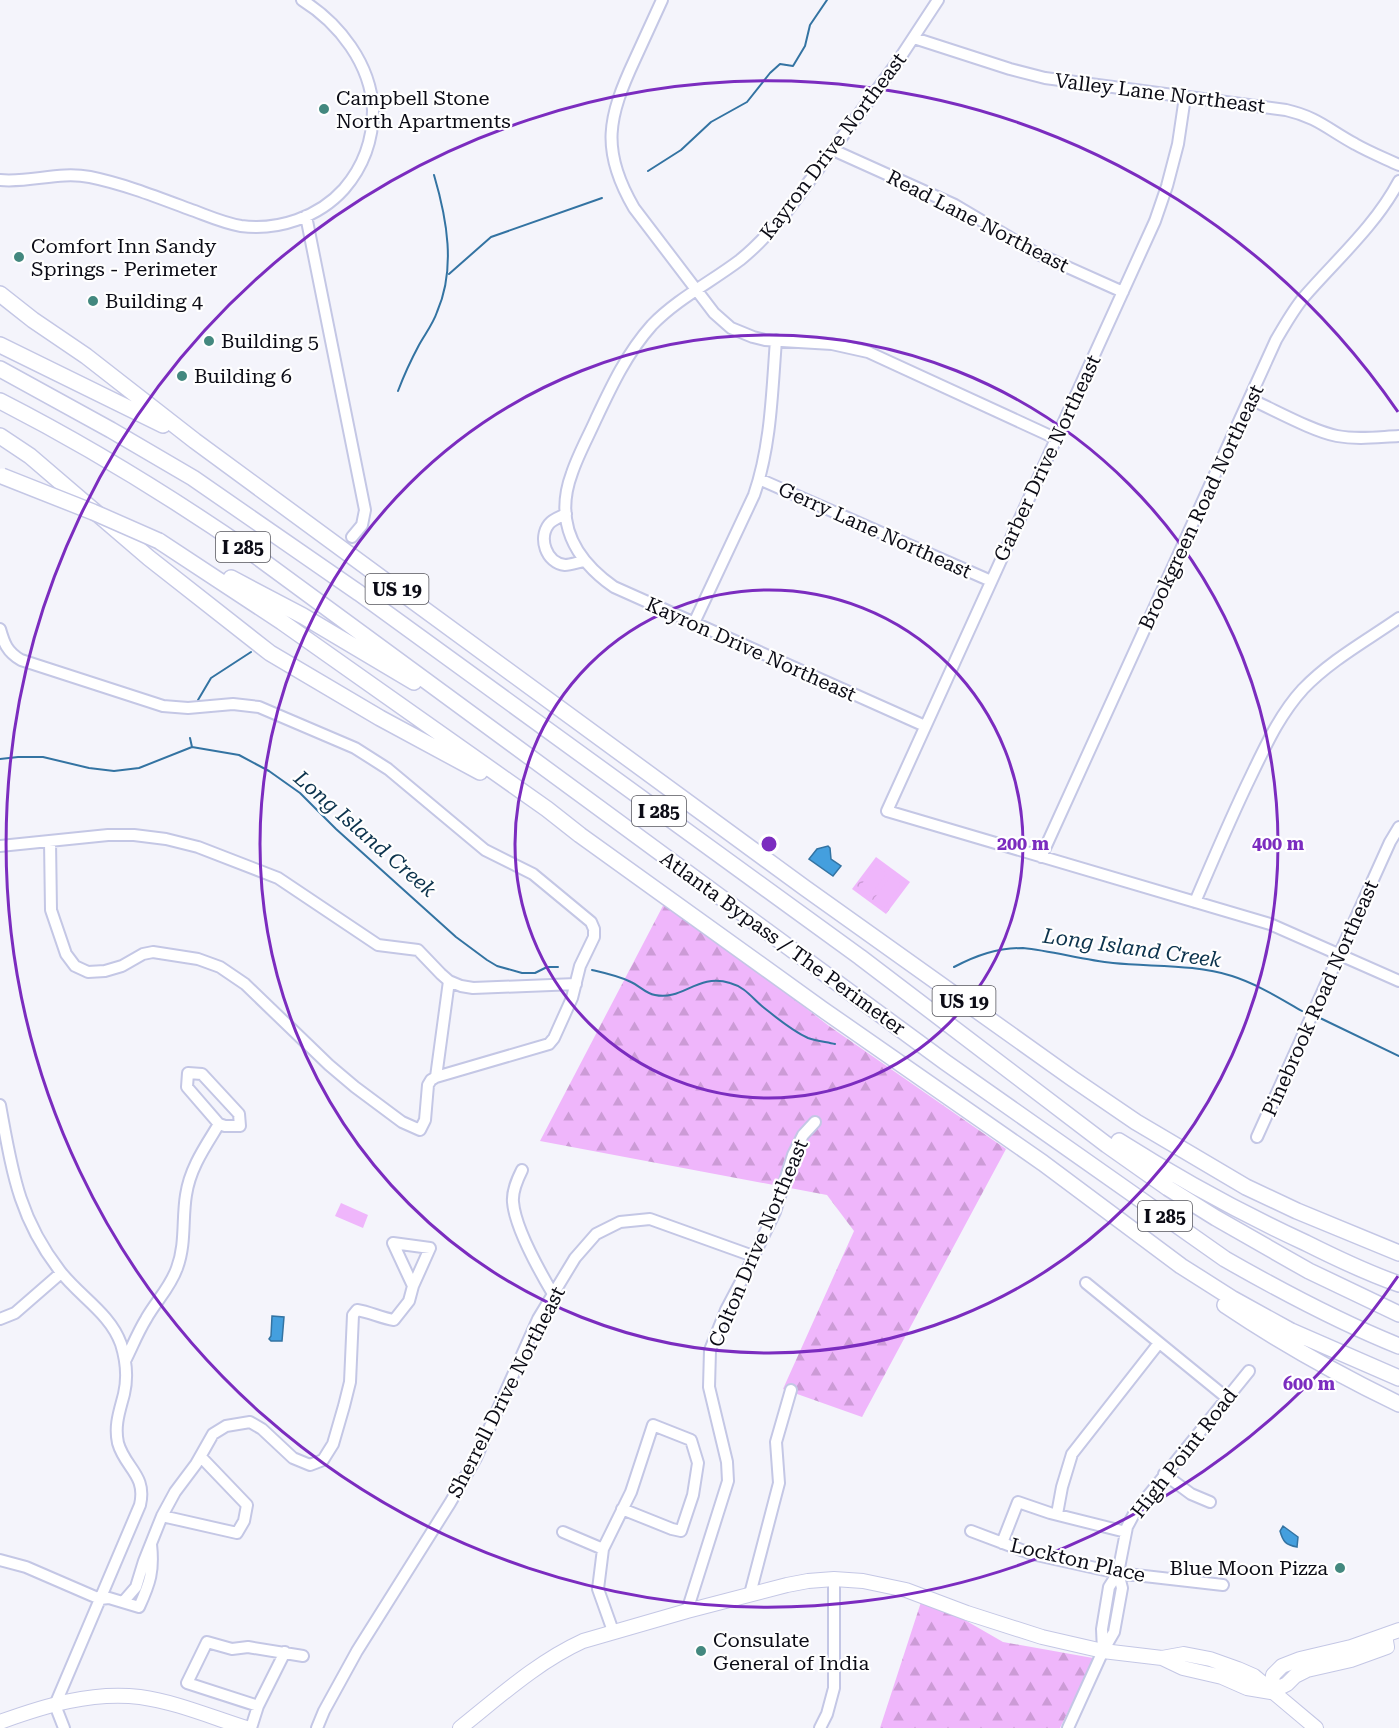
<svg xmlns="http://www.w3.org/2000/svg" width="1399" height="1728" font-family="'Roboto Serif',serif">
<defs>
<pattern id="forest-firs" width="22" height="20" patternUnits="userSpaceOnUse" patternTransform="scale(1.5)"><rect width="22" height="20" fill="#efb6fb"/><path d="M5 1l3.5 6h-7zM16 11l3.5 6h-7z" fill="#cc9bd6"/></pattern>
<pattern id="park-crowns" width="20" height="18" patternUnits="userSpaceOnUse" patternTransform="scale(1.5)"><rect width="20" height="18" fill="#efb6fb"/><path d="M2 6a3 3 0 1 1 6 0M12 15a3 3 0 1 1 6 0" fill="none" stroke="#cc9bd6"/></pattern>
</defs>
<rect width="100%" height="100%" fill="#f4f4fb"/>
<path fill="url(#forest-firs)" d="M 666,900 L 829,1026 L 1006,1149 L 862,1417 L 783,1389 L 854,1231 L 827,1195 L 540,1141 Z
M 923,1596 L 1003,1642 L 1093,1658 L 1088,1671 L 1060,1728 L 880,1728 Z"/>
<path fill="url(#park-crowns)" d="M 876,857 L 910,882 L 886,914 L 852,889 Z"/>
<path fill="#efb6fb" d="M 876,865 L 887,873 L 869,897 L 858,889 Z
M 891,876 L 902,884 L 884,908 L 873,900 Z
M 341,1203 L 368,1215 L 363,1228 L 335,1216 Z"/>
<path fill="#449fde" stroke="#3373a2" stroke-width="1.5" d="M 828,846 L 830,848 L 831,859 L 841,866 L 833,876 L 809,859 L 817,849 Z
M 272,1316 L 284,1317 L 282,1341 L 271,1341 L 269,1339 L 271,1336 Z
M 1283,1526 L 1298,1537 L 1297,1547 C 1286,1545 1283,1542 1280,1531 Z"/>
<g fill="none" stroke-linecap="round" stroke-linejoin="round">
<path stroke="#3373a2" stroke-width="2" d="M 648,171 L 681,150 L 711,122 L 747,102 L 770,73 L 780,64 L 793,66 L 805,46 L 810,25 L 827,0
M 449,274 L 491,237 L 602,198
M 398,391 C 404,375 411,360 419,345 C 425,334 433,324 437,312 C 456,269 447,219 434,175
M 198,700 L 211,678 L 251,652
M 190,738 L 192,747
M 0,759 L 18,757 L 43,757 L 89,768 L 114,771 L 139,768 L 192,747 L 239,755 L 269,771 L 300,793 L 336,829 L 456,937 L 487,960 L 497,966 L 522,973 L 535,973 L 547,967 L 558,967
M 954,967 C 977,955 997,948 1023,948 C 1053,951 1083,960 1113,963 C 1153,967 1194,964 1232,976 C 1257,984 1279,998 1302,1011
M 592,970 C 605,973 619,976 631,982 C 640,986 645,993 655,995 C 683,1001 697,973 730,983 C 745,987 752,998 763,1007 C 777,1018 792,1031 808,1038 C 817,1041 827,1042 835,1044
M 1320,1018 L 1399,1056"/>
<defs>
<path id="minor" d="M 662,0 C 653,20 644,39 635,59 C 608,117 600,150 634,208 L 714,313 L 731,328 L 753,337 L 765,340 L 832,344 L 868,352 L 1057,439
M 914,38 L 1010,69 L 1045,78 L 1286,110 C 1317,117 1329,130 1355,144 C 1369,152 1384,158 1399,165
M 1185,97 L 1178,144 L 1167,186 L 1155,221 L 887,811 L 1270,924 L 1399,981
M 833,150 L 955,205 L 1036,253 L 1123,292
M 0,180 C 31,183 58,171 90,177 C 124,184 157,197 189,209 C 206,215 223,223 241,226 C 278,231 319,217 344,189 C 363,167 373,139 373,110 C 371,64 339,23 302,0
M 306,216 L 365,510 L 362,525 L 352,537
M 1250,399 C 1275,410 1312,431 1337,436 C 1358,440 1378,437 1399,436
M 759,479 L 991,581
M 566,514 C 560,517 553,519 549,524 C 538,538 546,563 565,565 C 571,565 578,562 584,561
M 694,623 L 754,495 C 771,446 772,392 776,340
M 0,629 C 4,643 7,652 21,660 L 163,706 L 188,708 L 233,704 L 259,707 L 355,748 L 388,769 L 485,850 L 533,874 L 591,922 L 594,929 L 594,937 L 580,966 L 572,998 L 554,1038 L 549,1044 L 436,1077
M 925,726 L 614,587 C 574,559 554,521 572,473 C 578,455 588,437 596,419 C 612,385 627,353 652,325 C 677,299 711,282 740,260 C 755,248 769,233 782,218 L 896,64 L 938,0
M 50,841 L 51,910 L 66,954 L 75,966 L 88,972 L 105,971 L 122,966 L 143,954 L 153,952 L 198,959 L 220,967 L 245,984 L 329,1065 L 355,1087 L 402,1122 L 420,1130 L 425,1120 L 428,1085 L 431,1080 L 436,1077 L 449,981
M 0,846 L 108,835 L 134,835 L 166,839 L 198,847 L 278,878 L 378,945 L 418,950 L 441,974 L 449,981 L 461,986 L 473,988 L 576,984
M 1041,857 L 1276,340 C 1285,325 1293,310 1304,297 C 1337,259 1375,226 1399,181
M 1195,902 C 1213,860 1231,817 1251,776 C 1266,745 1280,714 1303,689 C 1331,660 1366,641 1399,618
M 0,1105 C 12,1170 18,1217 60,1271 C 79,1296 110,1313 121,1344 C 126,1360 128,1377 124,1394 C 120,1410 114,1425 118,1443 C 125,1468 147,1475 140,1505 L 55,1705 L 64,1728
M 1257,1137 L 1390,842 L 1399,827
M 522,1170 C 517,1180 512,1191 513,1202 C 515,1227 540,1272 553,1294
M 393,1243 L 430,1248 L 413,1286
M 1086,1283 L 1227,1398
M 0,1319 L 15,1313 L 61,1273
M 125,1361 C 132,1347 138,1332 146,1319 C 156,1301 170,1288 177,1268 C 186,1244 182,1219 186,1195 C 190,1168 205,1147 219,1124 L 187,1087 L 188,1073 L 202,1074 L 239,1114 L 240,1126 L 225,1126 L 219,1124
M 1164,1474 L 1191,1494 L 1210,1502
M 1057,1514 L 1062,1487 L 1072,1454 L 1159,1343
M 162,1516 L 237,1533 L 244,1521 L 247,1505 L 201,1457
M 971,1531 L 1032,1554 L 1118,1573 L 1223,1585
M 563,1532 L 603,1549
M 1002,1543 L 1018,1502 L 1050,1513 L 1126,1532
M 0,1560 L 26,1567 L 100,1599 L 109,1598 L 139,1607 C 150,1583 154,1571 151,1544
M 750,1594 L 779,1483 L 776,1442 L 791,1390
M 123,1602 L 136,1587 L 144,1561 L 162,1516 L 175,1492 L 196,1464 L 213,1434 L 226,1426 L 250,1422 L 262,1429 L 293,1458 L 310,1465 L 323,1460 L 333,1444 L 344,1406 L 350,1382 L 353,1315 L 357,1310 C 370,1312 381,1318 394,1320 L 409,1301 L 413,1286 L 393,1243
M 687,1611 L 728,1481 L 727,1462 L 709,1387 L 710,1350 L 726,1310 L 747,1270 L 775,1212 L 793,1155 L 803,1135 L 815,1122
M 613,1631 L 598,1589 L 603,1549 L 631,1492 L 653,1425 L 691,1440 L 698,1463 L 693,1495 L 681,1531 L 672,1529 L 622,1509
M 1103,1651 L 1102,1629 L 1109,1587 L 1118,1573 L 1127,1527 L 1135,1512 L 1249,1371
M 258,1706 L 187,1683 L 207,1642 L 232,1649 L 248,1647 L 303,1656
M 251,1728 L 258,1706 L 285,1652
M 317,1728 L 324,1711 L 357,1651 L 450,1503 L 476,1458 L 538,1319 L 575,1258 L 596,1234 L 620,1222 L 650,1219 L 753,1256
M 820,1728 L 827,1714 L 834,1688 L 834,1579
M 1068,1728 L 1103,1651 L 1114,1632 L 1122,1588 L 1118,1573"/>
<path id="major" d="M 1162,1658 L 1184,1654 L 1210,1659 L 1238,1669 L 1254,1676 L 1316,1728
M 1271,1692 L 1273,1675 L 1282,1666 L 1300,1659 L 1351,1647 L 1399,1630
M 1271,1692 L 1287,1684 L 1295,1676 L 1307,1670 L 1351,1660 L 1387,1647 L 1385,1635
M 0,1722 C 44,1706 92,1691 140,1697 C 176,1702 211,1717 246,1728
M 460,1728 C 499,1697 537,1662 583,1641 L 687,1611 L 787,1585 L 808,1581 L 834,1579 L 863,1581 L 906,1590 L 967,1613 L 1042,1637 L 1103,1651 L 1162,1658 L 1183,1668 L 1222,1677 L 1247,1688 L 1271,1692"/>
<path id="highway" d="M 0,294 L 33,320 L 86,356 L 195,441 L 391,585 L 805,888 L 1073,1079 L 1136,1122 L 1246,1187 L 1297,1211 L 1399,1253
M 0,345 L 163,425
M 0,369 L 111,430 L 193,478 L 359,593 L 860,957 L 1107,1145 L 1168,1188 L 1216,1218 L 1309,1271 L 1399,1314
M 0,401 C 88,446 171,497 252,553 L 945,1062 L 1225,1259 C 1281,1291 1339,1322 1399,1346
M 0,436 L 30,456 L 149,558 L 270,653 L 380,718 L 480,772
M 159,541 L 282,622 L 547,809 L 580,835 L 822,1009 L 1043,1163 L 1181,1266 L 1233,1299 L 1291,1331 L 1399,1378
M 231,578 L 303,616 L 414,682
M 1119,1141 C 1179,1179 1241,1213 1306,1243 C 1336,1258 1367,1273 1399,1284
M 1225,1305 C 1280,1342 1339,1375 1399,1404"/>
</defs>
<use href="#minor" stroke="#c4c7e5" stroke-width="14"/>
<use href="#major" stroke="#c4c7e5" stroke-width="16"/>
<use href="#highway" stroke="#c4c7e5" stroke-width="18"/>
<use href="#minor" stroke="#fff" stroke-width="10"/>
<use href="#major" stroke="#fff" stroke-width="14"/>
<use href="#highway" stroke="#fff" stroke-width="15"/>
<defs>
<path id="highway-bridge" d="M 2,476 L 93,512 L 159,541"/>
</defs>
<use href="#highway-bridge" stroke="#c4c7e5" stroke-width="18" stroke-linecap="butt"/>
<use href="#highway-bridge" stroke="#fff" stroke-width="15"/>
</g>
<g fill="none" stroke="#7b2cbf" stroke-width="3">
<circle cx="769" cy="844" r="254"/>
<circle cx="769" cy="844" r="509"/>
<path d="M1398 1276A763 763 0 1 1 1398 412"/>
</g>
<g fill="#43887f" stroke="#fff" stroke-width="2">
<circle cx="324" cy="109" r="6"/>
<circle cx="19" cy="257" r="6"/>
<circle cx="93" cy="301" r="6"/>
<circle cx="209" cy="341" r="6"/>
<circle cx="182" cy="376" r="6"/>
<circle cx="1340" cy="1568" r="6"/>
<circle cx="701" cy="1651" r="6"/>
</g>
<g text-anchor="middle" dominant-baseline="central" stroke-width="4.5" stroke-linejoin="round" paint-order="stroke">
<g fill="#fff" stroke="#55555c" stroke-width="1.5">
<rect x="216" y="532" width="54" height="30" rx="4.5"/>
<rect x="365.5" y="574" width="63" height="30" rx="4.5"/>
<rect x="632" y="796" width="54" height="30" rx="4.5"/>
<rect x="932.5" y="986" width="63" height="30" rx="4.5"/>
<rect x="1138" y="1201" width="54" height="30" rx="4.5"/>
</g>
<g font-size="18" font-weight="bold" fill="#0c0c16">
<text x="243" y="547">I 285</text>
<text x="397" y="589">US 19</text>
<text x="659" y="811">I 285</text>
<text x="964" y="1001">US 19</text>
<text x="1165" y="1216">I 285</text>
</g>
<g font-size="20" fill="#0c0c16" stroke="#fff">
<text transform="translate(1160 93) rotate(7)">Valley Lane Northeast</text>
<text transform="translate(833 146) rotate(-53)">Kayron Drive Northeast</text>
<text transform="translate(978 221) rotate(27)">Read Lane Northeast</text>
<text transform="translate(1047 458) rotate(-65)">Garber Drive Northeast</text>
<text transform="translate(1201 507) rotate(-65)">Brookgreen Road Northeast</text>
<text transform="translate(875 530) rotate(24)">Gerry Lane Northeast</text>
<text transform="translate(751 649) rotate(24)">Kayron Drive Northeast</text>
<text transform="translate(783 943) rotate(36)">Atlanta Bypass / The Perimeter</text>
<text transform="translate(1320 998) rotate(-66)">Pinebrook Road Northeast</text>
<text transform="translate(758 1243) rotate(-67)">Colton Drive Northeast</text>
<text transform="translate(506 1392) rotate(-63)">Sherrell Drive Northeast</text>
<text transform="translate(1184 1453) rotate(-52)">High Point Road</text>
<text transform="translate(1078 1560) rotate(13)">Lockton Place</text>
</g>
<g font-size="20" fill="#0c0c16" stroke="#fff" text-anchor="start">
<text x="336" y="98">Campbell Stone<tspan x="336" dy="23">North Apartments</tspan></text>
<text x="31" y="246">Comfort Inn Sandy<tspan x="31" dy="23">Springs - Perimeter</tspan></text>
<text x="105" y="301">Building 4</text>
<text x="221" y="341">Building 5</text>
<text x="194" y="376">Building 6</text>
<text x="1328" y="1568" text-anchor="end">Blue Moon Pizza</text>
<text x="713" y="1640">Consulate<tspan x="713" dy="23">General of India</tspan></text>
</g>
<g font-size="21" font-style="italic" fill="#0c334d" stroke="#fff">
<text transform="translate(365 834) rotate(41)">Long Island Creek</text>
<text transform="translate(1132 948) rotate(8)">Long Island Creek</text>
</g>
</g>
<circle cx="769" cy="844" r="9" fill="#7b2cbf" stroke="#fff" stroke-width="3"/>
<g font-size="18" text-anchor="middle" font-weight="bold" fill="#7b2cbf" stroke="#fff" stroke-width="4.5" stroke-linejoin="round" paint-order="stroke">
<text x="1023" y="850">200 m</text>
<text x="1278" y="850">400 m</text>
<text x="1309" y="1390">600 m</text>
</g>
</svg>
